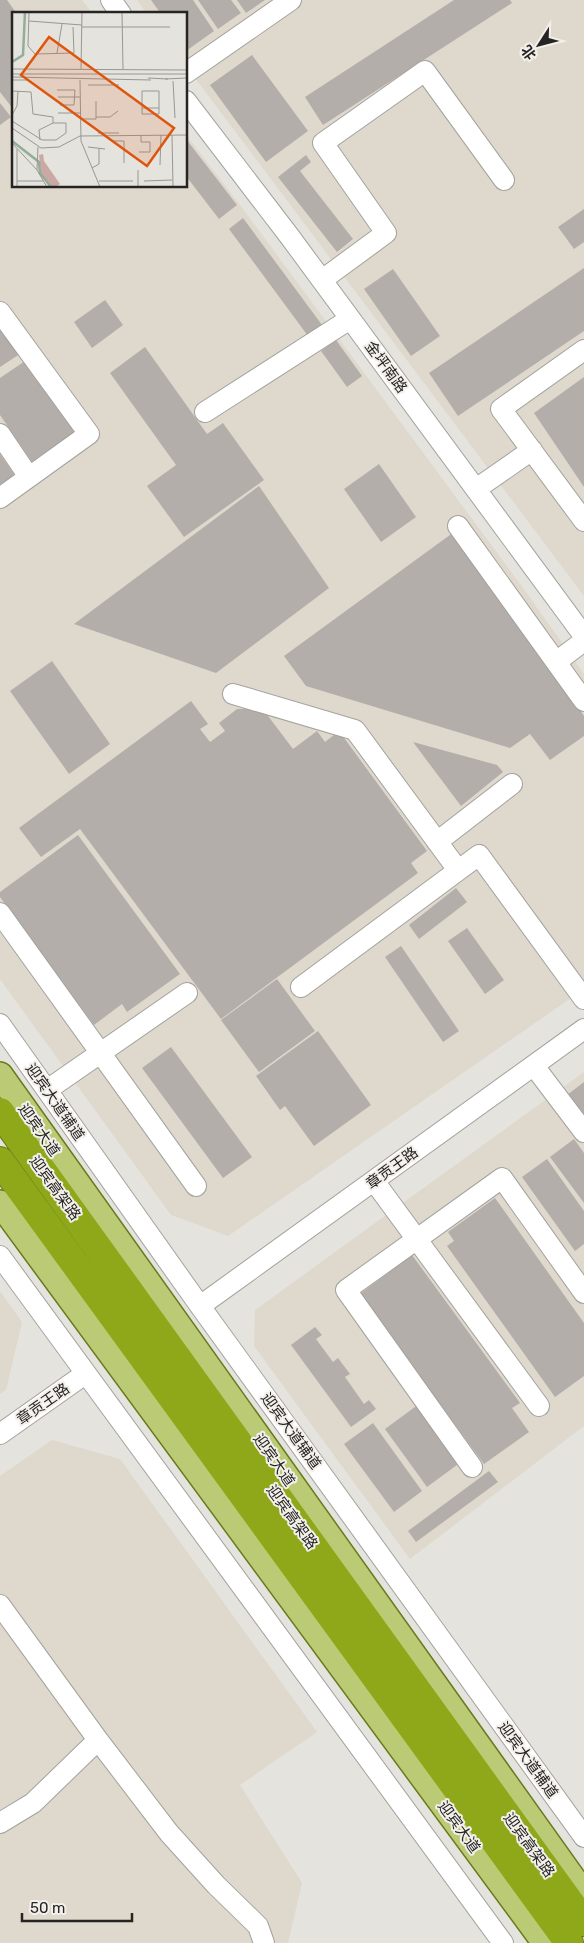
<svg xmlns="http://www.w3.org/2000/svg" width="584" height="1943" font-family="Rubik,'Noto Sans SC',sans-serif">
<rect width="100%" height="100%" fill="#e5e3de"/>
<path fill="#ded8cd" d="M 0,0 L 82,0 L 93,14 L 14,14 L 14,186 L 186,186 L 186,135 L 240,205 L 526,592 L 584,674 L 584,989 L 228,1236 L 171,1215 L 0,979 Z
M 137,0 L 584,0 L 584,596 L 186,66 L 186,14 L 147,14 Z
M 584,1072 L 584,1426 L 410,1559 L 254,1346 L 255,1310 Z
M 0,1291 L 22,1322 L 6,1390 L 0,1394 Z
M 52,1440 L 120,1459 L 317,1732 L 240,1785 L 302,1883 L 288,1943 L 0,1943 L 0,1476 Z"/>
<path fill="#b4aeab" d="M 0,0 L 7,0 L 17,14 L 14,14 L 14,110 L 0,92 Z
M 151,0 L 193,0 L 214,31 L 186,51 L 186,14 L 161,14 Z
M 198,0 L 231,0 L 241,13 L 218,29 Z
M 237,0 L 265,0 L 246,13 Z
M 454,0 L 510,0 L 512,3 L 323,125 L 305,97 Z
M 252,55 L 308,131 L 266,162 L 210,85 Z
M 0,103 L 11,117 L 0,125 Z
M 186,139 L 237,205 L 219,219 L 186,176 Z
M 306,155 L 311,162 L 300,171 L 353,239 L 337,252 L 278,177 Z
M 584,209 L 584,242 L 574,249 L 558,227 Z
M 243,218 L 322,325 L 308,336 L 229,229 Z
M 584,268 L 584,331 L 458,416 L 429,373 Z
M 393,269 L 440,336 L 411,356 L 364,289 Z
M 105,300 L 123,325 L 92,348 L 74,322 Z
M 0,318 L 23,352 L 0,367 Z
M 336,340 L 362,376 L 347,387 L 321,351 Z
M 145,347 L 207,434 L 223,423 L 264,480 L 184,537 L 147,486 L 176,465 L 110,373 Z
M 28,359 L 78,433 L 33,463 L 0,415 L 0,378 Z
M 584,377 L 584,487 L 534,413 Z
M 0,454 L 15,476 L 0,487 Z
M 379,464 L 416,517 L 381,542 L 344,489 Z
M 259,486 L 329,588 L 216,673 L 74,624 Z
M 454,532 L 584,716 L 584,736 L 550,760 L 530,734 L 510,748 L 306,686 L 284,656 Z
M 52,661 L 110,744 L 69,774 L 10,691 Z
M 191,701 L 208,724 L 200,729 L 210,742 L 225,731 L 219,723 L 237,709 L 262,708 L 293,749 L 317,731 L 325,742 L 339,731 L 427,851 L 411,863 L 418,873 L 221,1019 L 80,829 L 41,857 L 19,828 Z
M 413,742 L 497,765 L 503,772 L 461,806 Z
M 78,835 L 180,974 L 127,1012 L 122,1004 L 94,1025 L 0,897 L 0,892 Z
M 456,888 L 467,902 L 419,939 L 409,925 Z
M 467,928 L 504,980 L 485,994 L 448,941 Z
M 401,946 L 459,1031 L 443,1042 L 385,957 Z
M 277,979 L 315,1031 L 259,1072 L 221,1020 Z
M 318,1031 L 371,1105 L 314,1146 L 285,1106 L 280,1110 L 256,1076 Z
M 171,1047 L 252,1157 L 223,1178 L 142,1068 Z
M 584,1082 L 584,1117 L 567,1095 Z
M 574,1139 L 584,1153 L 584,1203 L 550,1157 Z
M 547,1159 L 584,1211 L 584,1244 L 575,1251 L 522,1177 Z
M 495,1198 L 584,1323 L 584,1376 L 555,1397 L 447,1246 L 454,1241 L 448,1232 Z
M 412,1255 L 520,1403 L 512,1408 L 529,1432 L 484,1464 L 360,1294 Z
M 315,1327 L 322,1335 L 316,1339 L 333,1362 L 338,1358 L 350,1374 L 345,1377 L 364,1404 L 369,1400 L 376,1409 L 351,1427 L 291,1345 Z
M 419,1404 L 461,1462 L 427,1487 L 385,1429 Z
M 373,1423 L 422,1491 L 394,1512 L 344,1444 Z
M 489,1471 L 498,1482 L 416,1542 L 408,1531 Z"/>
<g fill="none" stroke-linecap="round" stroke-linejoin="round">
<defs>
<path id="minor" d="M 111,0 L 121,14
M 186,73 L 291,0
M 186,101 L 290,237 L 584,636
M 322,280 L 386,233 L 323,143 L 425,71 L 504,180
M 0,312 L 89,434 L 0,498
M 584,350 L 501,409 L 584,521
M 205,412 L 350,319
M 0,434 L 29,477
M 476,489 L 532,450
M 458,526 L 584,701
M 556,662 L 584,641
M 233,694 L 355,730 L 458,870
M 437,842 L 512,784
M 0,913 L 196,1186
M 301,987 L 479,855 L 584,999
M 0,1024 L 200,1306 L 584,1837
M 534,1066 L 584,1132
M 47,1090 L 187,993
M 374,1181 L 539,1406
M 0,1256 L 503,1943
M 200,1306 L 584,1029
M 0,1434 L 85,1374
M 472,1467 L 346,1290 L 502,1178 L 584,1293
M 0,1605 L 98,1740 L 169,1833 L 216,1885 L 258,1926 L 264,1943
M 0,1823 L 33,1803 L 98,1740"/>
<path id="major" d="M 0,1075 L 584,1894
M 0,1203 L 545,1943"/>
<path id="highway" d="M 0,1112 L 584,1922
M 0,1161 L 569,1943"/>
</defs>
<use href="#minor" stroke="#a4a29d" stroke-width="22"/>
<use href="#major" stroke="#697a1c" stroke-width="28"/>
<use href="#highway" stroke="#697a1c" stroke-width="30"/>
<use href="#minor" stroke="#fff" stroke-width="20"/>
<use href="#major" stroke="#bbcb75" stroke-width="25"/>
<use href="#highway" stroke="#8ea819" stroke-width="28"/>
</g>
<g text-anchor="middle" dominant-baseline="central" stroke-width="4" stroke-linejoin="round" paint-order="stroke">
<g font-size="15" fill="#252422" stroke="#f3f0eb">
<text transform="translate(386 367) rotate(54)">金坪南路</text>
<text transform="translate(55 1102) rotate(55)">迎宾大道辅道</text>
<text transform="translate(39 1130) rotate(55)">迎宾大道</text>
<text transform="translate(392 1168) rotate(-36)">章贡王路</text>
<text transform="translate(55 1188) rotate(54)">迎宾高架路</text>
<text transform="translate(43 1404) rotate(-35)">章贡王路</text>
<text transform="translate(291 1431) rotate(54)">迎宾大道辅道</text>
<text transform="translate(274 1460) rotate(55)">迎宾大道</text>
<text transform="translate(292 1517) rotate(54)">迎宾高架路</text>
<text transform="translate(528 1760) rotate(54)">迎宾大道辅道</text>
<text transform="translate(459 1827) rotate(54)">迎宾大道</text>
<text transform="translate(529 1845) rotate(54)">迎宾高架路</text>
</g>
</g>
<g transform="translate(12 12)">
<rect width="175" height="175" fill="#e5e3de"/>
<path d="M 31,142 L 32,149 L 48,172 L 44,175 L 40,175 L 29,161 L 27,143 Z" fill="#caa8a6"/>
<path fill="none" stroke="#92ae99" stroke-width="2.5" d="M 0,50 L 11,43 L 13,0M 0,129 L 27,150 L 28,161 L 39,175"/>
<path fill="none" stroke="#989793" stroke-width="1" d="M 17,0 L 16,34 L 23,42 L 62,41 L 61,15M 110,0 L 111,57M 17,9 L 70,13M 70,15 L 158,15M 45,41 L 50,12M 0,57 L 175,58M 69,57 L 70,0M 0,62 L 175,62M 0,65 L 139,68M 136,66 L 156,67M 153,67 L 175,66M 0,68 L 17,68M 68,68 L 69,129 L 88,175M 161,69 L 163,106M 76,73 L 107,73M 45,78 L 63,78 L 62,93 L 48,93M 0,79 L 19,80 L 21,102 L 41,105 L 41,111 L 27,118 L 28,128M 130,79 L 147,79 L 147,102 L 130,102 ZM 46,85 L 68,85M 130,96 L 147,96M 46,101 L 68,101M 0,103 L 5,94 L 6,79M 84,105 L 98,105 L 106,99M 68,107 L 84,107 L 84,89M 0,109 L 30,128 L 44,128 L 54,121 L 54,111 L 41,111M 0,116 L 29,136 L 47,135 L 68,124 L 175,123M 86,121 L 107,121M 160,123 L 161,175M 100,129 L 112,129 L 112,151M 0,131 L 25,158M 26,135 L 25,158 L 35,175M 76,135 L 93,137M 5,137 L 5,175M 127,140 L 138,140 L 138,130 L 129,130 L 129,124M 148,153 L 149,123M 80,156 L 87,152 L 87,137M 126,158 L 126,175M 5,169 L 31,169M 87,169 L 121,169M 132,169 L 160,168"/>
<path fill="#de560d" fill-opacity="0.15" stroke="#de560d" stroke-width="2.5" d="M 37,25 L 162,116 L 135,154 L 9,63 Z"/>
<rect width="175" height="175" fill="none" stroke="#252422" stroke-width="2.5"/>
</g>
<g transform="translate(539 45) rotate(234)" stroke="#f3f0eb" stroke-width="4" paint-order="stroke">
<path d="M0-4L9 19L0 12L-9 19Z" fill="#252422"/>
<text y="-8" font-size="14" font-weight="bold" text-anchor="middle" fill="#252422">北</text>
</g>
<path d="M22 1913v8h110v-8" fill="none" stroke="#252422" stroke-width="2.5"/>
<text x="30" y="1913" font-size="15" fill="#252422" stroke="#f3f0eb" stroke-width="4" paint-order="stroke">50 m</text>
</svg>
